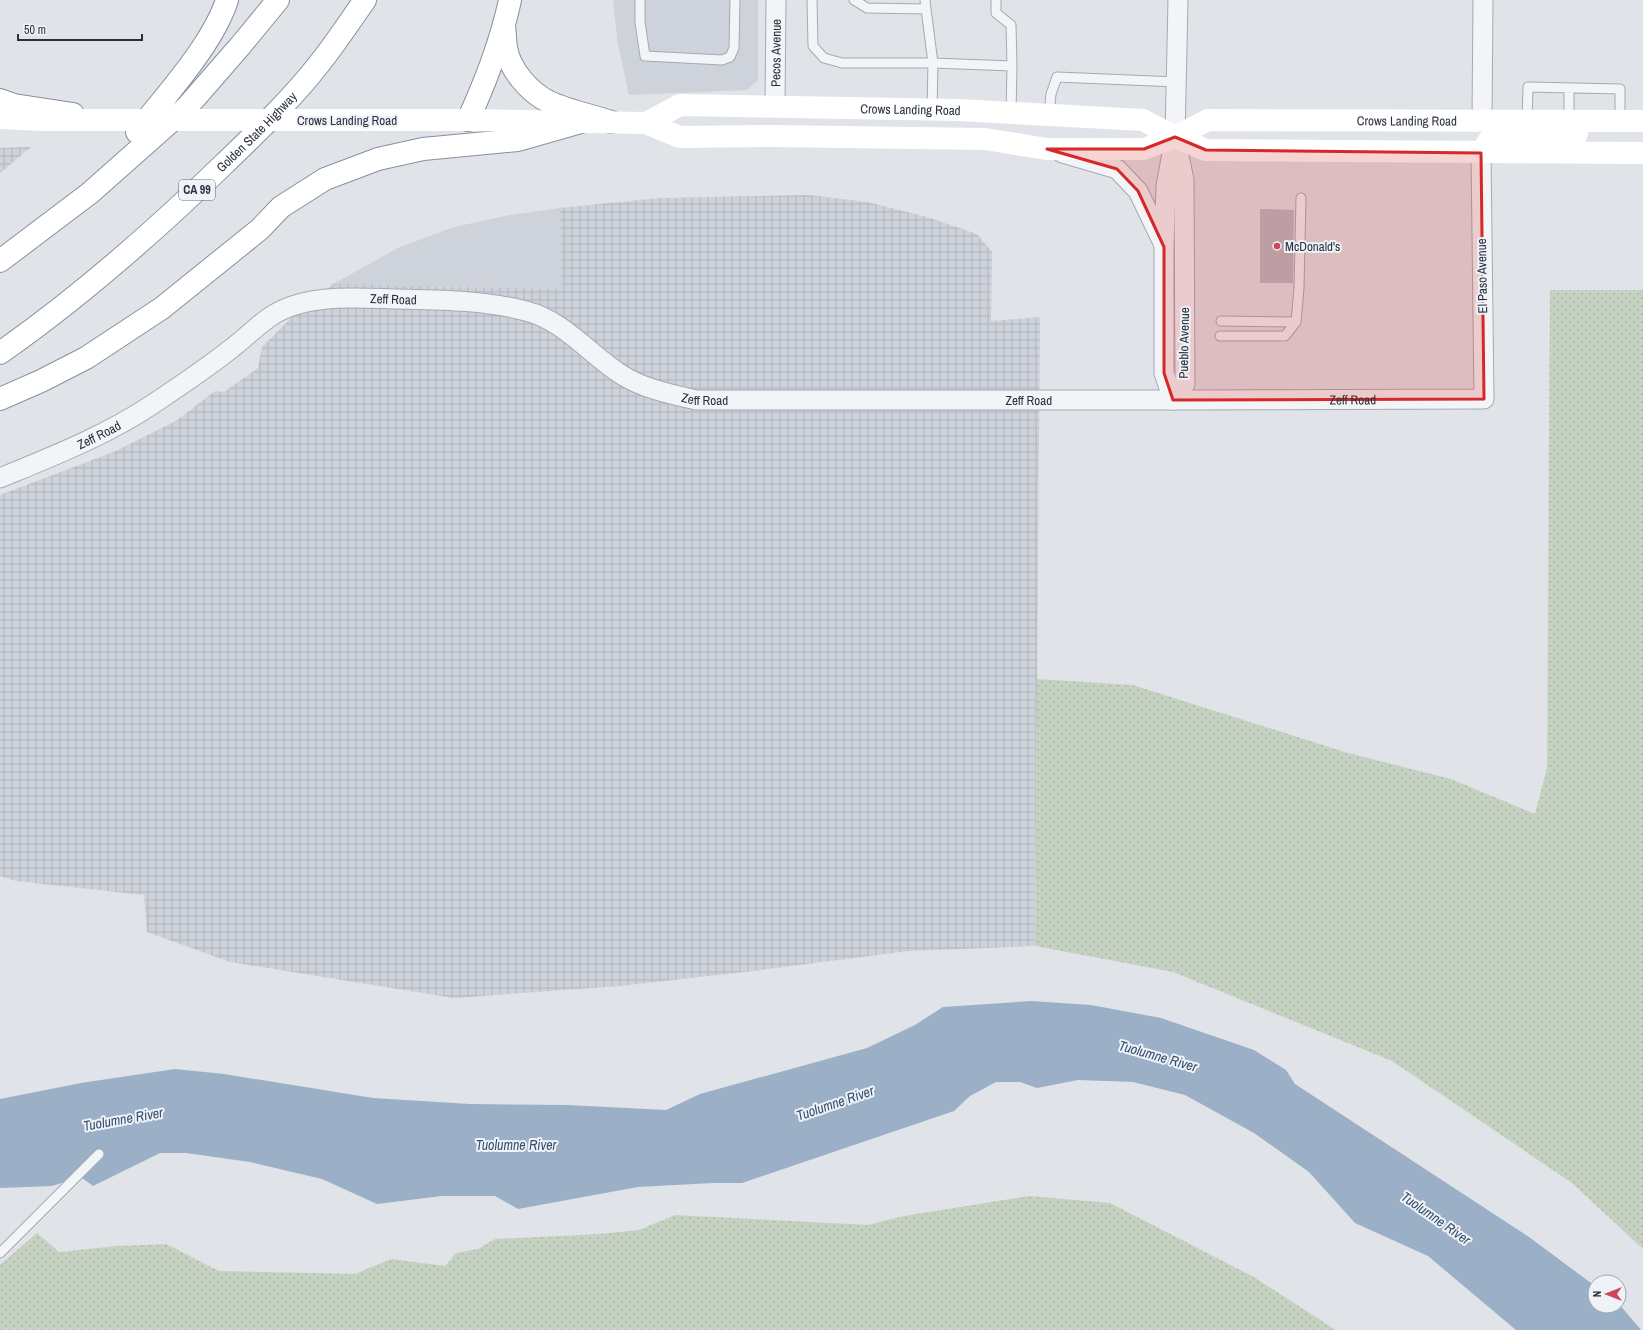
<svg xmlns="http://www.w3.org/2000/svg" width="1643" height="1330" font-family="'Archivo Narrow',sans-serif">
<defs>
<pattern id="industrial-grid" width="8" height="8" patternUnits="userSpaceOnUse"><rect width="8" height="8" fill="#ced2da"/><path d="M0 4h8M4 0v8" fill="none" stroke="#b1b5bc"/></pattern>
<pattern id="grass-dots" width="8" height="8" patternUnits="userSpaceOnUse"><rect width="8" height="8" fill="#c5d2c1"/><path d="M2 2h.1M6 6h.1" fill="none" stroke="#a9b5a7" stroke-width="1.8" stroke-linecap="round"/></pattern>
</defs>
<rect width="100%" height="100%" fill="#e0e3e8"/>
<path fill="#ced2da" d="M 613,0 L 758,0 L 758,80 L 747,90 L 629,95 L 618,45 Z
M 560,208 L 561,289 L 333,284 L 400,247 L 454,227 L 510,215 Z"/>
<path fill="url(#industrial-grid)" d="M 31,147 L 0,173 L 0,148 Z
M 809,195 L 867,202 L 927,217 L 977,234 L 992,252 L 991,321 L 1040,317 L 1035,946 L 909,951 L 761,970 L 620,986 L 454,998 L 230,962 L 147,932 L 144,895 L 16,881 L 0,876 L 0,495 L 116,451 L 176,421 L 215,391 L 224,392 L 258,368 L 262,347 L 291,318 L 333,284 L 561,289 L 560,208 L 660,198 Z"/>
<path fill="url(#grass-dots)" d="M 1550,290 L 1643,290 L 1643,1249 L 1572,1183 L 1392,1061 L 1173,972 L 1035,946 L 1037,679 L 1133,685 L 1348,753 L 1451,779 L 1535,814 L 1547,768 Z
M 1029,1196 L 1110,1203 L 1252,1276 L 1336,1330 L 0,1330 L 0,1265 L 37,1233 L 59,1252 L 117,1246 L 166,1244 L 219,1271 L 355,1274 L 391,1259 L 445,1266 L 456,1253 L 478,1249 L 495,1239 L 600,1234 L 639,1230 L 675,1215 L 868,1225 L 904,1216 Z"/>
<path fill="#9bb0c7" d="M 1031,1001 L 1091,1005 L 1161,1018 L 1254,1050 L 1286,1070 L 1295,1084 L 1529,1237 L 1595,1286 L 1595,1306 L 1619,1306 L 1619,1304 L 1641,1330 L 1516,1330 L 1428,1256 L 1355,1223 L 1309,1172 L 1254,1133 L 1185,1095 L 1133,1082 L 1078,1080 L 1037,1088 L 1020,1082 L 996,1082 L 970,1096 L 954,1111 L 742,1183 L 713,1183 L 638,1187 L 518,1209 L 495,1196 L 442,1196 L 377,1204 L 322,1179 L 250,1162 L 186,1153 L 160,1153 L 93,1186 L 81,1177 L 52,1186 L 0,1188 L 0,1099 L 81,1083 L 175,1069 L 224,1074 L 373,1098 L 470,1104 L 567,1105 L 666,1110 L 700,1094 L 867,1048 L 915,1025 L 943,1007 Z"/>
<path fill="#b7bcc5" d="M 1260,209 L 1294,210 L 1293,283 L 1260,283 Z"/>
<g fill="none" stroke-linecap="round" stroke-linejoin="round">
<defs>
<path id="lane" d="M 640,0 L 640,22 L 645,56 L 722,60 L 730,57 L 734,48 L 735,0
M 812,0 L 813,46 L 824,58 L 842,63 L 933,63 L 1012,66 L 1011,25 L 996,13 L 996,0
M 854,0 L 867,8 L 926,9 L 925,0
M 926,9 L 933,63 L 932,110
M 1011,113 L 1012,66
M 1049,115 L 1051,94 L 1057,77 L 1177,82
M 1527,120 L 1528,87 L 1620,89 L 1620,121
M 1569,121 L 1569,88
M 1221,321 L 1296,322 L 1299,288 L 1301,198
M 1220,336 L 1285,336 L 1296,322
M 0,1253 L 99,1154"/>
<g id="street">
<path id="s1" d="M 775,106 L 776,0"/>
<path d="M 1482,120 L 1483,0"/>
<path d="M 1062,153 L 1117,169 L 1138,191 L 1163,243"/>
<path d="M 1173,400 L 1164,373 L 1164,247 L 1166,186 L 1175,137 L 1178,0"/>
<path d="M 1173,400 L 1185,384 L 1184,180 L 1177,146"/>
<path id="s2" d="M 0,478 C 51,457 107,435 153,404 C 180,386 207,368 232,348 C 252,333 267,314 292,306 C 324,295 362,298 396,299 C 440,300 483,300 526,311 C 565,321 590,355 622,375 C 644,389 671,394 696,400 L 1173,400 L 1484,399 L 1481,153"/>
</g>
<g id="highway">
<path d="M 504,26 C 505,33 505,41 506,48 C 510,70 529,92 549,102 C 566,110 593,116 611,122"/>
<path d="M 0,100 L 14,105 L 73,114"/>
<path d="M 468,120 C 486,81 501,42 510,0"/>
<path d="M 137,132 C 166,95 213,44 227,0"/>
<path d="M 0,261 L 90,193 L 187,107 L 241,45 L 278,0"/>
<path id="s4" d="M 0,353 C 80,297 154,232 224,164 C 256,133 292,99 319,64 C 336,43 350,21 365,0"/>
<path d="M 0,399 L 41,381 L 86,358 L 162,308 L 260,229 L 281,207 L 325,179 L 378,159 L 423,149 L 518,140 L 581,122"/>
</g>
</defs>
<use href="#lane" stroke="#a5aab2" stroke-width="11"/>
<use href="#street" stroke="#a5aab2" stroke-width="21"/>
<use href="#highway" stroke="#87909f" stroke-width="24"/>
<use href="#lane" stroke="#f2f4f7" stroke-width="9"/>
<use href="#street" stroke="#f2f4f7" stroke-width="19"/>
<g stroke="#fff" stroke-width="22">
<path d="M 0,118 L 41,120"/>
<path d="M 303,120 L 468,120 L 646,123 L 680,137 L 773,136 L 985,139 L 1047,149 L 1144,149 L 1175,137 L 1206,150 L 1643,153"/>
<path id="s3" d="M 646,123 L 680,105 L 958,110 L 1143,120 L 1175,137 L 1208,120 L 1643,121"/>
<path d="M 1481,153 L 1489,140 L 1506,136 L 1577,134"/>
</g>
<use href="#highway" stroke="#fff" stroke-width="22"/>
<path stroke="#fff" stroke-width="22" d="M 41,120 L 303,120"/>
</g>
<path fill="#d62828" fill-opacity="0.2" stroke="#d62828" stroke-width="3" stroke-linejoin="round" d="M 1175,137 L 1206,150 L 1481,153 L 1484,399 L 1173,400 L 1164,373 L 1164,247 L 1138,191 L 1117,169 L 1047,149 L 1144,149 Z"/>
<circle fill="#ca485a" stroke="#eff2f6" stroke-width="1.5" cx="1277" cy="246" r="4"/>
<g text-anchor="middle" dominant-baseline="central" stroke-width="4" stroke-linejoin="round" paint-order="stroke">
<rect fill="#eff2f6" stroke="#646b76" stroke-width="1" x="179" y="180" width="36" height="20" rx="3"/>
<g font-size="12" font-weight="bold" fill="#29313f">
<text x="197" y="190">CA 99</text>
</g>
<g font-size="13" fill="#29313f" stroke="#eff2f6">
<text stroke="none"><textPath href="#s1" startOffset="53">Pecos Avenue</textPath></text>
<text stroke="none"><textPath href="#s3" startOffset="269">Crows Landing Road</textPath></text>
<text x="347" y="120">Crows Landing Road</text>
<text stroke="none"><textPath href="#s3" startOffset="774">Crows Landing Road</textPath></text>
<text stroke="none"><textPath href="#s4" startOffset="339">Golden State Highway</textPath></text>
<text transform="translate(1482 276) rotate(-91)">El Paso Avenue</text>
<text stroke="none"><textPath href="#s2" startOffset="443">Zeff Road</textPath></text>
<text transform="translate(1184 343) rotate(-89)">Pueblo Avenue</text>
<text stroke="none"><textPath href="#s2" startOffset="780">Zeff Road</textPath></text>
<text stroke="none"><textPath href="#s2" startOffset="1104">Zeff Road</textPath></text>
<text stroke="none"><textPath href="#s2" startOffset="1428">Zeff Road</textPath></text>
<text stroke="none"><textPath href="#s2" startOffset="108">Zeff Road</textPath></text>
</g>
<g font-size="13" fill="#29313f" stroke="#eff2f6" text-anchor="start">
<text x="1285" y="246">McDonald's</text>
</g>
<g font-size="14" font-style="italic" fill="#344f72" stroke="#eff2f6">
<text transform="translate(1158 1056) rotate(16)">Tuolumne River</text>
<text transform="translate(835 1103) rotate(-19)">Tuolumne River</text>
<text transform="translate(123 1119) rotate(-10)">Tuolumne River</text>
<text x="516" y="1145">Tuolumne River</text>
<text transform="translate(1436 1218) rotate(35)">Tuolumne River</text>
</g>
</g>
<g transform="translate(1607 1294) rotate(270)"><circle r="19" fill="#eff2f6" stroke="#a0a5ad"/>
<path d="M0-3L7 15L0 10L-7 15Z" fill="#ca485a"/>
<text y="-6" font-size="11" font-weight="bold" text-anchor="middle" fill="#29313f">N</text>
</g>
<path d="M18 34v6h124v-6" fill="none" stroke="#29313f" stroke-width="2"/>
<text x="24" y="34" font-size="12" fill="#29313f" stroke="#eff2f6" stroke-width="3" paint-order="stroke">50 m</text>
</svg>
